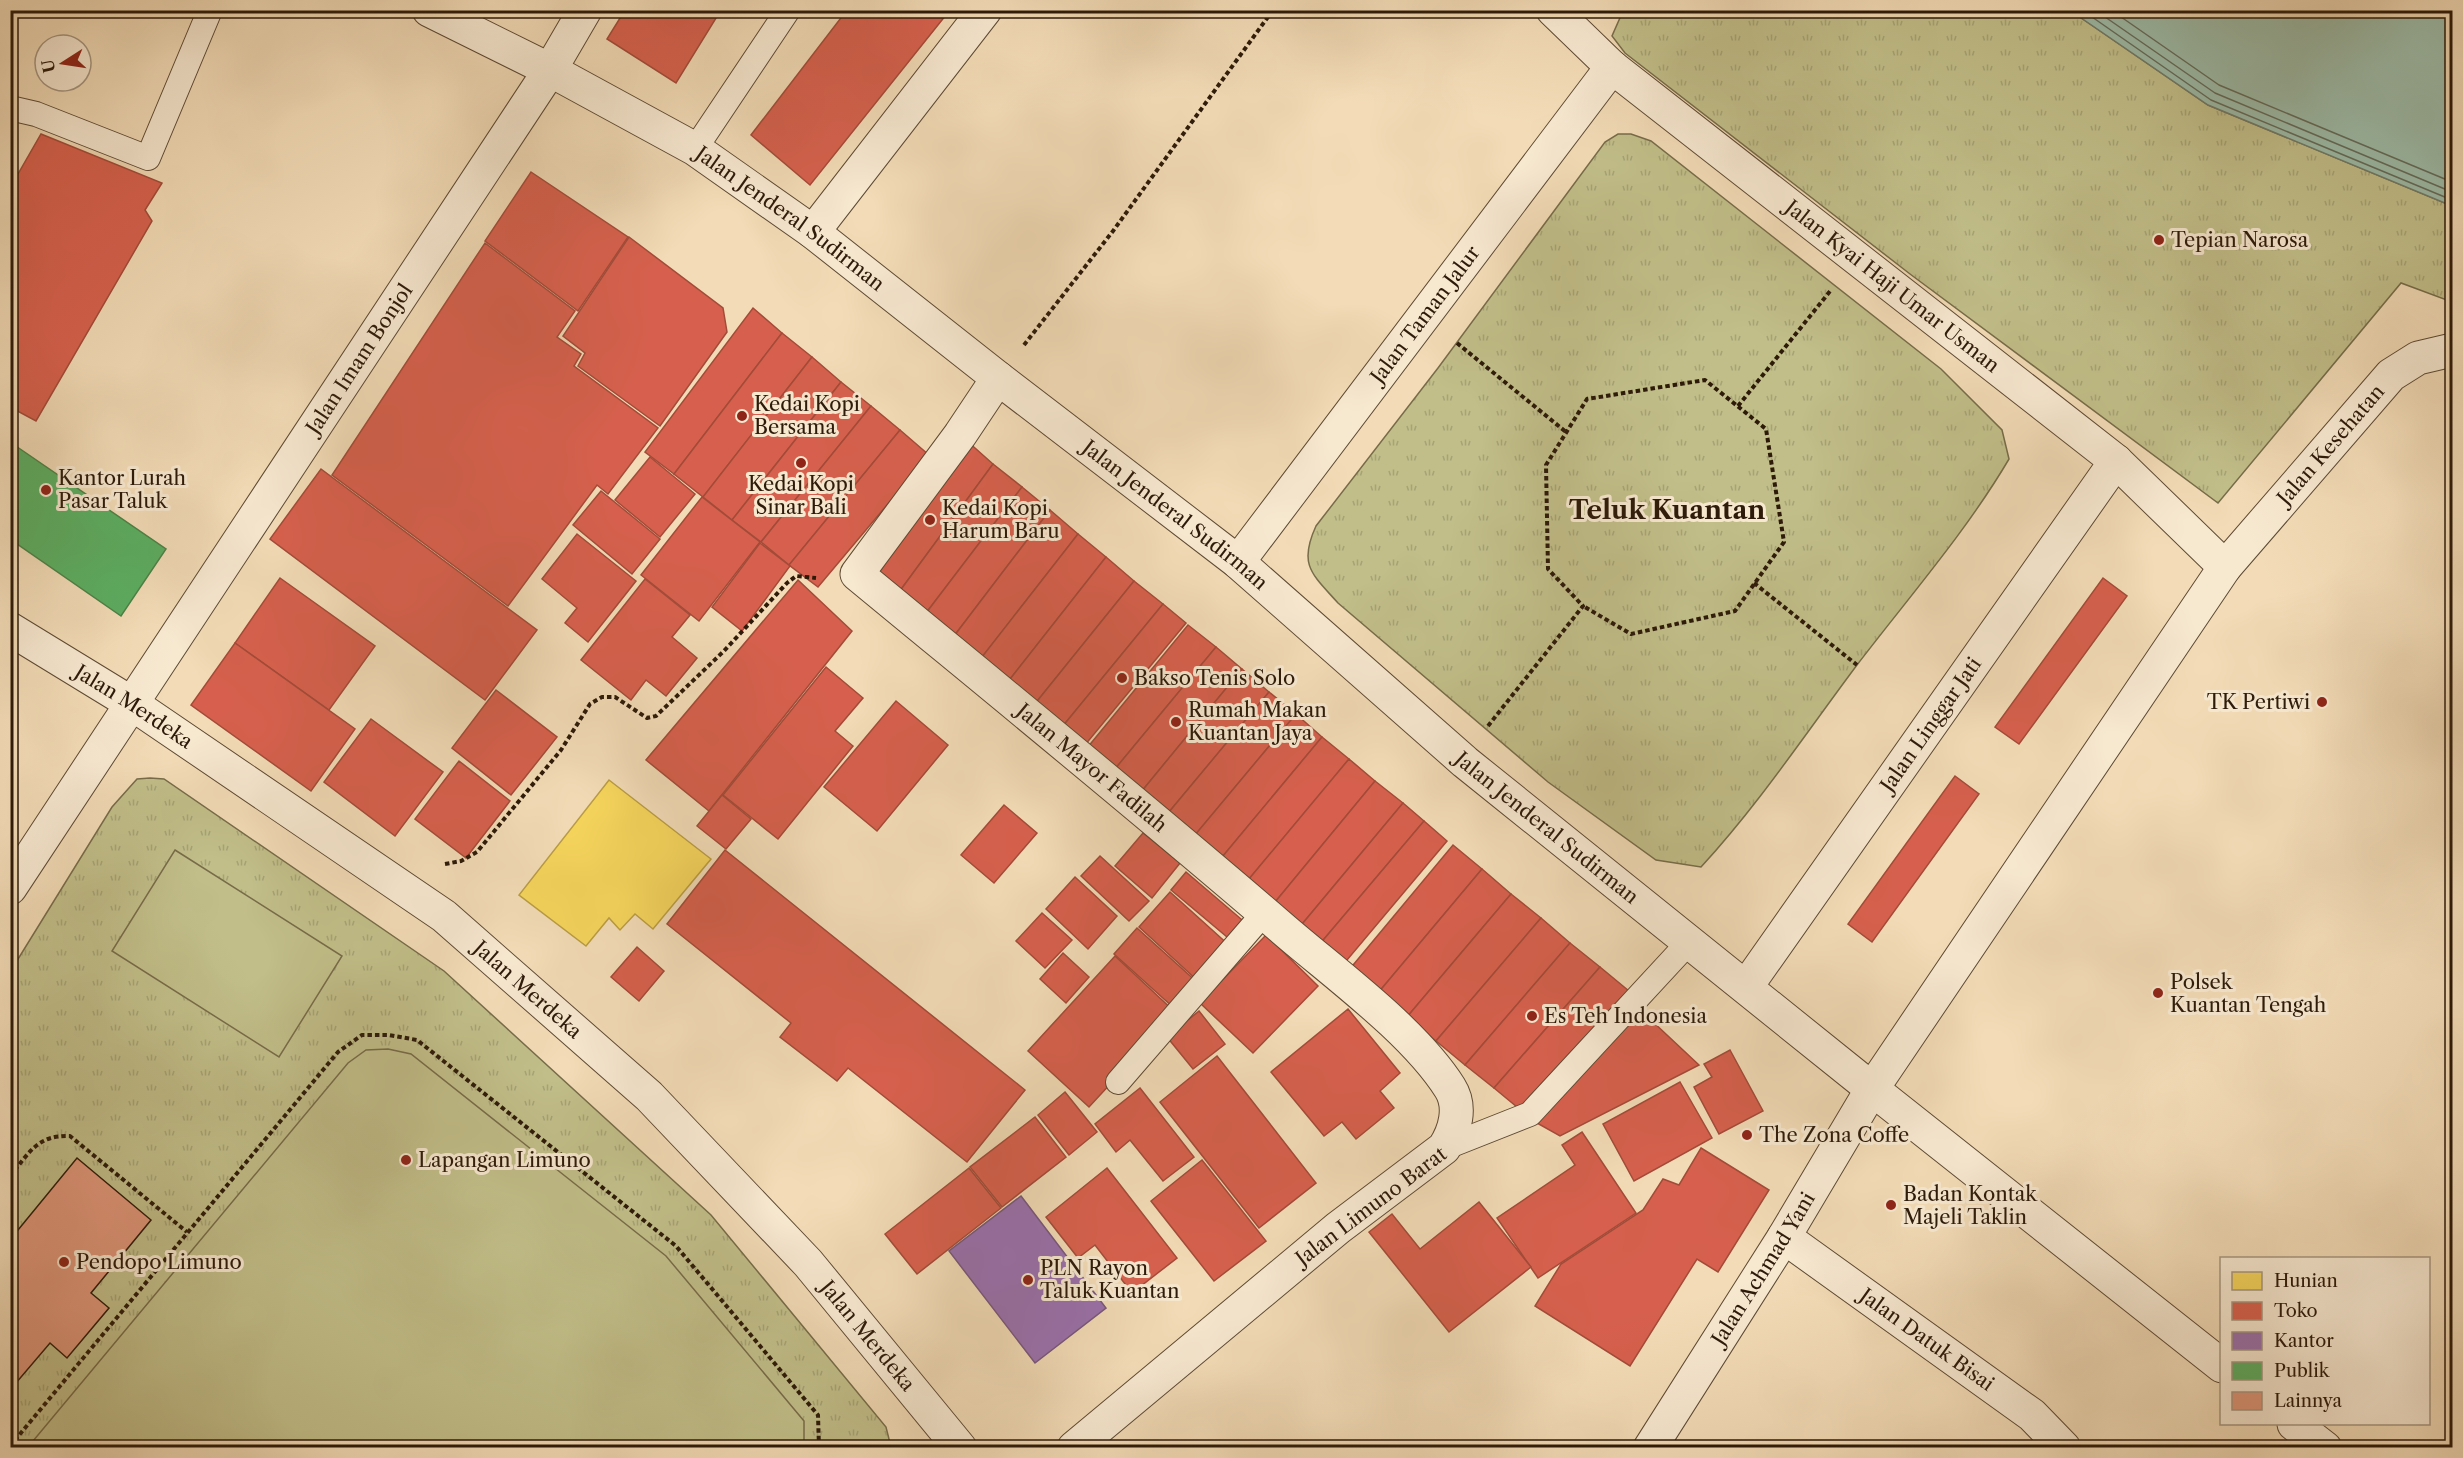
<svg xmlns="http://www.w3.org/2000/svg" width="2463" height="1458" font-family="'Libre Caslon Text',serif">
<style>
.grass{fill:url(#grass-tufts);stroke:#776c49;stroke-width:1.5}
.pitch{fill:#c1be89;stroke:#776c49;stroke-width:1.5}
.water{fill:#9cbca9;stroke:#707b69;stroke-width:1.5}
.homes{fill:#f6d55c;stroke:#ba9d43;stroke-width:1.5}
.shops{fill:#d6604d;stroke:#a34b39;stroke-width:1.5}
.offices{fill:#9970ab;stroke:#79567a;stroke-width:1.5}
.public{fill:#5aae61;stroke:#4c8247;stroke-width:1.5}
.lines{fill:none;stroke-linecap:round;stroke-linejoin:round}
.shore{stroke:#646b59;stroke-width:1.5}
.building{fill:#e0967a;stroke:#2d1a09;stroke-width:1.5}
.service-casing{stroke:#5e4a34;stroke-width:26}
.minor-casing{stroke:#5e4a34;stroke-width:35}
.tertiary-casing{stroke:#5e4a34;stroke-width:35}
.path{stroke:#2d1a09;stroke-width:4;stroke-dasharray:4.5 3;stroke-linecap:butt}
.service{stroke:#f7e8d0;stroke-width:24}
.minor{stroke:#f7e8d0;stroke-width:33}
.tertiary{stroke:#f7e8d0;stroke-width:33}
.poi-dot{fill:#8f2418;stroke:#f7e8d0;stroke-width:2}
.labels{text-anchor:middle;stroke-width:6;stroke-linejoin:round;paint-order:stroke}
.street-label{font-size:20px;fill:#2d1a09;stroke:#f7e8d0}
.poi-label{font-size:20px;fill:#2d1a09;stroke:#f7e8d0;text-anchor:start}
.district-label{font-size:26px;font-weight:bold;fill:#2d1a09;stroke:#f7e8d0}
</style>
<defs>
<pattern id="grass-tufts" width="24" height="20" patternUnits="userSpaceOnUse" patternTransform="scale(1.5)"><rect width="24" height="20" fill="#c1be89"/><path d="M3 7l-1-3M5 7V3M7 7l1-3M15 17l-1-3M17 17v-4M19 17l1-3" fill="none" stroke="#a6a375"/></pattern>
</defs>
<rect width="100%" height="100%" fill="#f2dbb6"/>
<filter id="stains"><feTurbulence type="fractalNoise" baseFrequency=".00333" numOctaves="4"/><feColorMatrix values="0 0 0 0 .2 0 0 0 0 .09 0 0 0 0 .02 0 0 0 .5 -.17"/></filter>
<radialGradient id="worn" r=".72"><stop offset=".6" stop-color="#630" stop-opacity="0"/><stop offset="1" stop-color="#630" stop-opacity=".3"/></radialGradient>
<g class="grass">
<path d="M1992 10 1995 13 1997 10 2071 11 2208 105 2452 206V302L2401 283 2218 503 1910 274 1625 53 1612 36 1623 11Z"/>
<path d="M1618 134H1631L1651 141 1941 369 2002 430 2009 459C1966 532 1909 597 1857 665 1806 733 1759 804 1701 867L1656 860 1548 782 1338 603C1312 574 1298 565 1316 526L1438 368 1605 142Z"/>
<path d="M150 778 164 779 444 971 711 1215 886 1427 891 1447H11L10 972 112 807 137 779Z"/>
</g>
<g class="pitch">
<path d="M175 850 342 956 279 1057 112 951Z"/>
<path d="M388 1049 411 1054 666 1256 804 1421V1447H28L348 1063 366 1050Z"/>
</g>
<path class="water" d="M2071 11H2452V206L2208 105Z"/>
<path class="homes" d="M609 780 711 859 653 929 635 914 620 930 609 918 586 946 519 895Z"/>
<g class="shops">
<path d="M625 10H721L676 83 607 39Z"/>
<path d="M847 10H950L810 185 751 135Z"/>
<path d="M41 134 162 183 145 210 152 221 36 421 10 407V188Z"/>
<path d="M531 172 628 237 578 311 485 241Z"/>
<path d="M629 237 723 308 727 332 660 426 578 366 585 353 563 336Z"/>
<path d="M485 243 575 311 557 337 581 354 574 366 658 428 608 494 597 485 508 606 332 475Z"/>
<path d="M753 308 782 333 674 474 645 452Z"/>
<path d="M782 333 812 357 703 497 674 474Z"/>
<path d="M812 357 841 382 732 520 703 497Z"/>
<path d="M841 382 871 406 761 542 732 520Z"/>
<path d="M871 406 900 430 789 565 761 542Z"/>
<path d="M900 430 929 455 818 587 789 565Z"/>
<path d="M966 440 993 464 894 599 866 576Z"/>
<path d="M650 457 695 494 660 537 615 500Z"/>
<path d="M993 464 1022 487 920 621 894 599Z"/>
<path d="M321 469 537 630 485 700 270 539Z"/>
<path d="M1022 487 1050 510 948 644 920 621Z"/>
<path d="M601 491 660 539 632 574 573 525Z"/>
<path d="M702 497 760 542 699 621 641 575Z"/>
<path d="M1050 510 1078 534 975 666 948 644Z"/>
<path d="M577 534 636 581 588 642 565 623 577 608 542 579Z"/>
<path d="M1078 534 1106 557 1003 688 975 666Z"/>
<path d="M760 543 790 566 742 631 712 607Z"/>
<path d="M1106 557 1134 581 1030 710 1003 688Z"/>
<path d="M280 578 375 646 329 710 235 643Z"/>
<path d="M2103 578 2127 596 2019 744 1995 727Z"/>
<path d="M645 579 690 615 672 637 697 658 666 696 646 680 631 700 581 660Z"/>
<path d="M798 580 852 631 709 811 646 760Z"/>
<path d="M1134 581 1163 604 1058 732 1030 710Z"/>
<path d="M1163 604 1186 623 1080 751 1058 732Z"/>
<path d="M1188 625 1216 647 1110 775 1083 753Z"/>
<path d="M235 643 355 729 311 791 191 705Z"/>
<path d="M1216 647 1242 669 1137 797 1110 775Z"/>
<path d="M826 667 863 698 835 731 853 746 778 839 723 795Z"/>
<path d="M1242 669 1269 692 1164 818 1137 797Z"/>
<path d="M496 690 557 737 511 795 452 748Z"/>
<path d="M1269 692 1296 714 1190 841 1164 818Z"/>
<path d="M896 701 948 745 877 831 824 787Z"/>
<path d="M1296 714 1322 737 1218 862 1190 841Z"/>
<path d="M371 719 443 772 395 836 324 782Z"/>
<path d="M1322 737 1349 759 1244 885 1218 862Z"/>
<path d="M1349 759 1375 781 1271 907 1244 885Z"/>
<path d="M459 761 510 801 466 858 415 819Z"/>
<path d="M1955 776 1979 794 1872 942 1848 924Z"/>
<path d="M1375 781 1403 803 1298 929 1271 907Z"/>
<path d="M722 795 751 819 726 849 697 826Z"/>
<path d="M1403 803 1424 821 1319 945 1298 929Z"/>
<path d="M1004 805 1037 833 994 883 961 855Z"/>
<path d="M1424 821 1447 841 1342 966 1319 945Z"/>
<path d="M1143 833 1180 863 1152 898 1115 866Z"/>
<path d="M1453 845 1482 869 1378 993 1349 970Z"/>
<path d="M725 850 1025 1090 967 1162 848 1068 837 1081 780 1037 791 1023 667 924Z"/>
<path d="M1100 856 1149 901 1129 921 1081 876Z"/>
<path d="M1482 869 1511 894 1407 1017 1378 993Z"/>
<path d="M1186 872 1248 925 1233 942 1171 890Z"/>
<path d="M1075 877 1117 916 1088 949 1046 909Z"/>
<path d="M1170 892 1231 947 1199 982 1139 927Z"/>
<path d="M1511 894 1541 918 1436 1041 1407 1017Z"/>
<path d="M1042 913 1072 940 1045 968 1016 941Z"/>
<path d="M1541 918 1570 943 1465 1065 1436 1041Z"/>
<path d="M1137 928 1198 983 1175 1009 1114 954Z"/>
<path d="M1266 935 1318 986 1253 1053 1200 1003Z"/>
<path d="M1570 943 1600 967 1494 1088 1465 1065Z"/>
<path d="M637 947 664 971 639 1001 611 977Z"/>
<path d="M1063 953 1089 977 1066 1003 1040 979Z"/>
<path d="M1115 956 1176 1013 1089 1107 1028 1051Z"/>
<path d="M1600 967 1629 991 1523 1112 1494 1088Z"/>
<path d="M1636 1006 1699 1065 1560 1136 1537 1123Z"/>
<path d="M1348 1009 1400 1073 1380 1091 1394 1108 1356 1139 1342 1122 1324 1136 1271 1072Z"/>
<path d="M1199 1011 1225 1044 1193 1069 1167 1037Z"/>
<path d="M1730 1050 1763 1111 1719 1134 1694 1087 1712 1077 1704 1064Z"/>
<path d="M1217 1056 1316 1183 1259 1228 1160 1102Z"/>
<path d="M1680 1082 1712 1138 1634 1181 1603 1124Z"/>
<path d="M1140 1088 1194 1157 1163 1181 1130 1140 1116 1152 1095 1124Z"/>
<path d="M1065 1092 1097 1132 1069 1155 1038 1115Z"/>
<path d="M1035 1117 1066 1157 1002 1207 970 1167Z"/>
<path d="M1582 1132 1636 1213 1538 1278 1497 1218 1575 1165 1562 1145Z"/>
<path d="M1701 1148 1769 1190 1718 1272 1697 1259 1630 1366 1535 1306 1561 1264 1643 1210 1663 1179 1679 1185Z"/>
<path d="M1202 1160 1266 1241 1214 1281 1151 1201Z"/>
<path d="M969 1168 1001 1208 917 1274 885 1234Z"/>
<path d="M1107 1168 1177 1258 1132 1293 1095 1245 1078 1258 1046 1217Z"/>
<path d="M1479 1202 1531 1267 1449 1332 1369 1232 1392 1214 1420 1249Z"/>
</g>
<path class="offices" d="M1021 1196 1106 1308 1035 1363 949 1251Z"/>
<path class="public" d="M10 442 166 549 121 616 10 539Z"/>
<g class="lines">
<g class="shore">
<path d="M2082 10 2211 100 2452 200"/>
<path d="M2095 10 2215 93 2452 192"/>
<path d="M2111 10 2219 85 2452 182"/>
</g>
</g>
<path class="building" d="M77 1158 151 1220 91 1293 109 1308 67 1358 50 1343 10 1390V1225L18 1230Z"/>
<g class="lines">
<defs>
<g id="service">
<path d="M10 108 36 114 148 158 210 10"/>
<path d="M695 149 788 10"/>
<path d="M1118 1082 1264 913"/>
<path d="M1444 1148 1530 1114 1689 942"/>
</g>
<g id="minor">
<path d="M813 232 985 10"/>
<path id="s1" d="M998 378 960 435 857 574C1000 692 1143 808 1283 929 1335 974 1414 1031 1450 1088 1462 1107 1455 1131 1444 1148L1338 1228 1074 1448"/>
<path id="s2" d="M1238 562 1612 67"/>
<path d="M1872 1089 2222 1366"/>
<path id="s3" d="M1784 1237 2032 1415 2064 1448"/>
<path d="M2294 1424 2325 1448"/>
</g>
<g id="tertiary">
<path id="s4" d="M429 10 550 70 695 149 813 232 998 378 1238 562 1465 762 1872 1089"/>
<path id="s5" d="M1553 10 1612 67 2116 461 2225 567"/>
<path id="s6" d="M10 629 131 703 444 916 649 1096 808 1263 960 1448"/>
<path id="s7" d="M10 888 550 70 585 10"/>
<path id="s8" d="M1746 987 2116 461"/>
<path id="s9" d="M1650 1448 1784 1237 1872 1089 2225 567 2391 375 2418 358 2452 350"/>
</g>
</defs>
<use href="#service" class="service-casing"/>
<use href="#minor" class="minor-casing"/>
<use href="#tertiary" class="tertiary-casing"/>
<g class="path">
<path d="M1457 343 1566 432"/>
<path d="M1024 345 1113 231 1273 10"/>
<path d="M1738 406 1831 290"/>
<path d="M1754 583 1857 665"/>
<path d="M1488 726 1583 606 1548 569 1546 465 1587 399 1705 380 1766 429 1784 542 1735 611 1631 634 1583 606"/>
<path d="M445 864 461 861 477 852 561 750 590 704 602 697H615L647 718 656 716 724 651 787 583 796 576 816 578"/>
<path d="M10 1176C30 1152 37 1135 70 1136L187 1232"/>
<path d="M10 1446 338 1052 362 1035H389L417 1040 676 1246 818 1415 819 1448"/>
</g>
<use href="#service" class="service"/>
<use href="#minor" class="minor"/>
<use href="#tertiary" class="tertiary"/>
</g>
<g class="poi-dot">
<circle cx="2159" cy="240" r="6"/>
<circle cx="742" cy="416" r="6"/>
<circle cx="801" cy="463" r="6"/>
<circle cx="46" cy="490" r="6"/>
<circle cx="930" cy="520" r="6"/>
<circle cx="1122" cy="678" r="6"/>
<circle cx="2322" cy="702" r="6"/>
<circle cx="1176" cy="722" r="6"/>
<circle cx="2158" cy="993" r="6"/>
<circle cx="1532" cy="1016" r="6"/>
<circle cx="1747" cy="1135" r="6"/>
<circle cx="406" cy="1160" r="6"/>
<circle cx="1891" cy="1205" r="6"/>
<circle cx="64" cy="1262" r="6"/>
<circle cx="1028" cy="1280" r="6"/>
</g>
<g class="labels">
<g class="street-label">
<text dy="7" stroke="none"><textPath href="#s4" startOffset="418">Jalan Jenderal Sudirman</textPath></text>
<text dy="7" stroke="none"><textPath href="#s5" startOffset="438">Jalan Kyai Haji Umar Usman</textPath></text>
<text dy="7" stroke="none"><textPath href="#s2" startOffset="310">Jalan Taman Jalur</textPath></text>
<text dy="7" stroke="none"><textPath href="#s7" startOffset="634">Jalan Imam Bonjol</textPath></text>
<text dy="7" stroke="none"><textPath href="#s9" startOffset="1214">Jalan Kesehatan</textPath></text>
<text dy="7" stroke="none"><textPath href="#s4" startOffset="904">Jalan Jenderal Sudirman</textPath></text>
<text dy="7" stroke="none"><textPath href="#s6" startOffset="146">Jalan Merdeka</textPath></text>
<text dy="7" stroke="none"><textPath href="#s8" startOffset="321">Jalan Linggar Jati</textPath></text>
<text dy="7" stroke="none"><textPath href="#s1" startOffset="546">Jalan Mayor Fadilah</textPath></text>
<text dy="7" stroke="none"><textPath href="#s4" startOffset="1390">Jalan Jenderal Sudirman</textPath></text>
<text dy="7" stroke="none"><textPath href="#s6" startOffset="632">Jalan Merdeka</textPath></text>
<text transform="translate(1371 1206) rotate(-37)" y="7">Jalan Limuno Barat</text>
<text dy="7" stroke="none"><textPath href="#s9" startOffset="212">Jalan Achmad Yani</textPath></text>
<text dy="7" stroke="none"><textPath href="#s6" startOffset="1118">Jalan Merdeka</textPath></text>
<text dy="7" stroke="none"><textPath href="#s3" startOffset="176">Jalan Datuk Bisai</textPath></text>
</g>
<g class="poi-label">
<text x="2171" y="247">Tepian Narosa</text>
<text x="754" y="411">Kedai Kopi<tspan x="754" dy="23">Bersama</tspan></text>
<text x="58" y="485">Kantor Lurah<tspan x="58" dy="23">Pasar Taluk</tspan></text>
<text x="801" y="491" text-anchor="middle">Kedai Kopi<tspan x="801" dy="23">Sinar Bali</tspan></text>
<text x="942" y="515">Kedai Kopi<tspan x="942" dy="23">Harum Baru</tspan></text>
<text x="1134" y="685">Bakso Tenis Solo</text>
<text x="2310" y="709" text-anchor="end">TK Pertiwi</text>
<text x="1188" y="717">Rumah Makan<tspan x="1188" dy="23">Kuantan Jaya</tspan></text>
<text x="2170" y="989">Polsek<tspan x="2170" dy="23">Kuantan Tengah</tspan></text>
<text x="1544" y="1023">Es Teh Indonesia</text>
<text x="1759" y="1142">The Zona Coffe</text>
<text x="418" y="1167">Lapangan Limuno</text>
<text x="1903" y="1201">Badan Kontak<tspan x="1903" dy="23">Majeli Taklin</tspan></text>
<text x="76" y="1269">Pendopo Limuno</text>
<text x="1040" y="1275">PLN Rayon<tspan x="1040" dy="23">Taluk Kuantan</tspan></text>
</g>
<g class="district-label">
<text x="1667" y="519">Teluk Kuantan</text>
</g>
</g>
<rect width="2463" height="1458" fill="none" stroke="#f2dbb6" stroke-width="36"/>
<rect x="12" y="12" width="2439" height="1434" fill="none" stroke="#2d1a09" stroke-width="3"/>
<rect x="18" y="18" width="2427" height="1422" fill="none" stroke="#2d1a09" stroke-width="1.5"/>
<rect x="2220" y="1257" width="210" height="168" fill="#f7e8d0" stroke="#a69680" stroke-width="1.5"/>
<rect x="2232" y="1272" width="30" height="18" fill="#f6d55c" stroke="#a69680" stroke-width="1.5"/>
<text x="2274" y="1287" font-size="18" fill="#2d1a09">Hunian</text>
<rect x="2232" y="1302" width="30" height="18" fill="#d6604d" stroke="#a69680" stroke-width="1.5"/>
<text x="2274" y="1317" font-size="18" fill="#2d1a09">Toko</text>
<rect x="2232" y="1332" width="30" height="18" fill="#9970ab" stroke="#a69680" stroke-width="1.5"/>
<text x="2274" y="1347" font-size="18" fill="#2d1a09">Kantor</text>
<rect x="2232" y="1362" width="30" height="18" fill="#5aae61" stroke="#a69680" stroke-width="1.5"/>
<text x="2274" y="1377" font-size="18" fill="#2d1a09">Publik</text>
<rect x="2232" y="1392" width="30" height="18" fill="#e0967a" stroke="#a69680" stroke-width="1.5"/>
<text x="2274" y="1407" font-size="18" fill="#2d1a09">Lainnya</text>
<g transform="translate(63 63) rotate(258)"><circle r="28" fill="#f7e8d0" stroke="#a69680" stroke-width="1.5"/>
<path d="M0-4.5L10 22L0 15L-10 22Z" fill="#8f2418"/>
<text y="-9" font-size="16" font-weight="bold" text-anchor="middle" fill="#2d1a09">U</text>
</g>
<rect width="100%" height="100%" filter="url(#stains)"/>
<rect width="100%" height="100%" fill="url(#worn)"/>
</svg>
